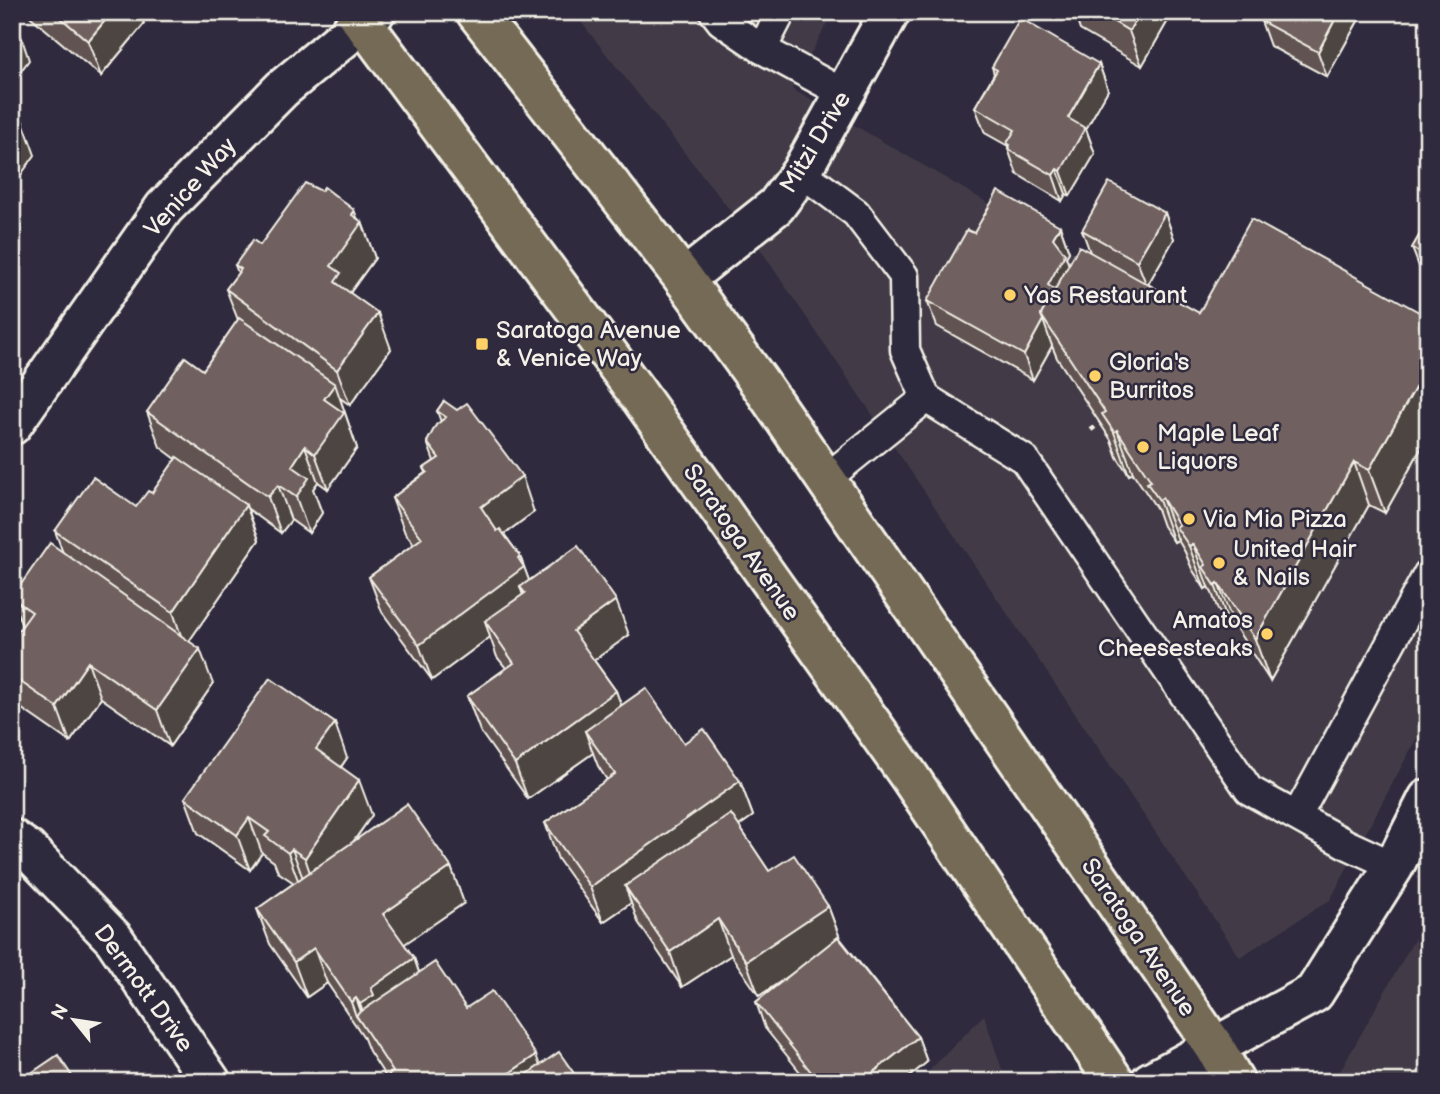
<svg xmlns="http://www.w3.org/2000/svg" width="1440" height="1094" font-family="'Balsamiq Sans',sans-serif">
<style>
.built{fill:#423a47}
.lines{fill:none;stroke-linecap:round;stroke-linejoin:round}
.lane-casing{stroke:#f4f1e8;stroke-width:33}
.street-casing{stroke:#f4f1e8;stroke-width:44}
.primary-casing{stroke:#f4f1e8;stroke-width:44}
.path{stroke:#f4f1e8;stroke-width:4.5;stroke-dasharray:5 5;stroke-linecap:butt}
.lane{stroke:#2f2a3d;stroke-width:28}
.street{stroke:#2f2a3d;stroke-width:38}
.primary{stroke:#746b55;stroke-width:38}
.wall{fill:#605351;stroke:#f4f1e8;stroke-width:2}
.shaded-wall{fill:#4e4442;stroke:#f4f1e8;stroke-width:2}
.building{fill:#70615e;stroke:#f4f1e8;stroke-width:2}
.poi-dot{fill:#ffd166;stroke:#2f2a3d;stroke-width:2.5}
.labels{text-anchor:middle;stroke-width:5;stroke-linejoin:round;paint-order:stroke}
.street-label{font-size:24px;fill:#f4f1e8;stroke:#2f2a3d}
.poi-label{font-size:24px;fill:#f4f1e8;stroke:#2f2a3d;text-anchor:start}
</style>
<rect width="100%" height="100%" fill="#2f2a3d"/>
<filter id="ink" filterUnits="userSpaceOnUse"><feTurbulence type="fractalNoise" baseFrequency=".0143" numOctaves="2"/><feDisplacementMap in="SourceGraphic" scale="14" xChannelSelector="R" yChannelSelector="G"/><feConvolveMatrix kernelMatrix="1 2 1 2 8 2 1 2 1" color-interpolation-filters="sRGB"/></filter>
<g filter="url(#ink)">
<g class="built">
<path d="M573 12H833L792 89 1207 330 1428 328V717L1330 900 1240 957 756 243Z"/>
<path d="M1428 915V1082H1334Z"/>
<path d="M984 1015 1006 1082H922L930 1070Z"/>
</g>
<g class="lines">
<defs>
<g id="lane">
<path d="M714 12 721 21 762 49 781 12"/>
<path d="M762 49 845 94"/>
<path d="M801 172 856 213 904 276 905 350 926 398 1024 459 1249 790 1346 844 1394 866"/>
<path d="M827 478 926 398"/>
<path d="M1297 816 1428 574"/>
</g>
<g id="street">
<path d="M684 279 776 206 801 172 890 12"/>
<path d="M12 425 164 208 282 89 375 12"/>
<path d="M12 839 28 850 114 939 211 1082"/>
<path d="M1150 1082 1314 993 1394 866 1428 799"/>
</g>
<g id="primary">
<path d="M355 12 635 390 909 776 1115 1082"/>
<path d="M476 12 684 279 759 382 1214 1046 1235 1082"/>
</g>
</defs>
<use href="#lane" class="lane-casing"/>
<use href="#street" class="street-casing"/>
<use href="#primary" class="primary-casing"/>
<path class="path" d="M1091 430 1100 423"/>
<use href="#lane" class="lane"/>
<use href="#street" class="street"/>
<use href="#primary" class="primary"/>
</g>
<g class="wall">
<path d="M25 12H140L144 24 101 76Z"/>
<path d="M1074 12H1173L1142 66 1080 30Z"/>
<path d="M1266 12H1363L1327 77 1270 46 1261 21Z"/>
<path d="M1099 64 1108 90 1086 129 1095 154 1070 196 1066 194 1062 201 1017 174 1008 149V146L985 133 975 107 994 74 992 67Z"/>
<path d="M354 210 357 218 362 222 375 258 350 293 391 349 350 405 340 398 357 448 328 489 318 482 313 489 322 513 309 533 291 520 281 533 248 509 259 540 189 641 213 684 170 746 101 698 70 742 12 702V640L22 626 12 597 63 553 55 531 136 507 152 493 176 459 160 447 147 412 203 370 238 320 226 289 238 273 235 265 260 245Z"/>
<path d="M1165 213 1174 239 1148 284 1199 313 1428 317V436L1385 513 1369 505 1270 681 1234 625 1230 627 1218 610 1212 593 1208 587 1205 589 1192 569 1185 552 1178 540 1174 542 1163 526 1157 509 1133 473 1129 475 1117 457 1111 440 1057 358 1052 346 1033 380 937 326 927 301 974 233 1060 226 1069 252 1066 257 1069 265 1090 252 1082 230Z"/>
<path d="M1428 220V277L1422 274 1412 248Z"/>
<path d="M444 401 534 512 504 534 520 556 529 581 629 635 594 660 616 691 621 705 684 743 740 781 753 816 739 826 769 871 828 906 840 938 918 1037 927 1062 903 1082H808L765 1028 756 1002 788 977 759 996 731 955 682 987 638 922 631 903 603 922 558 859 545 823 607 780 598 766 593 753 528 799 480 731 467 696 506 668 497 657 490 637 432 680 382 612 369 577 414 544 405 533 392 498 426 472 424 468 434 461 427 442 441 422 437 411Z"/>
<path d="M347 758 341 767 372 815 354 841 451 867 464 903 404 944 414 958 419 972 540 1065 580 1082 386 1077 369 1051 363 1036 327 983 307 997 270 944 257 909 294 883 278 872 274 862 262 853 250 870 198 833 185 798Z"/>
</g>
<g class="shaded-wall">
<path d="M112 12H140L144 24 101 76 88 41Z"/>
<path d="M1140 12H1173L1142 66 1129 31Z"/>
<path d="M1339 12H1363L1327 77 1318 52Z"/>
<path d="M17 24 29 60 12 83V30Z"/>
<path d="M1099 64 1108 90 1086 129 1095 154 1070 196 1061 171 1068 118Z"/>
<path d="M22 119 35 155 12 187V134Z"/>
<path d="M1057 169 1066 194 1062 201 1053 175Z"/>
<path d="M354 210 360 226 362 222 375 258 349 294 335 282 331 266Z"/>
<path d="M1165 213 1174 239 1147 286 1137 261Z"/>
<path d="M1060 226 1069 252 1066 257 1074 279 1057 338 1048 285 1053 238Z"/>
<path d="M378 313 391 349 350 405 337 370Z"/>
<path d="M1043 320 1052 346 1033 380 1024 355Z"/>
<path d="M1428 365V436L1385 513 1369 470Z"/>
<path d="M335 384 357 448 328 489 315 454 324 399Z"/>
<path d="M1117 430 1133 473 1129 475 1114 432Z"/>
<path d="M305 446 318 482 313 489 322 513 309 533 296 497 292 466Z"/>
<path d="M1354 462 1369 505 1270 681 1255 639Z"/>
<path d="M522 476 534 512 493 542 481 507Z"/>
<path d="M278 485 291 520 281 533 268 497Z"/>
<path d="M1162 498 1178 540 1174 542 1159 500Z"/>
<path d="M246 505 259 540 185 647 173 612Z"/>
<path d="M1193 544 1208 587 1205 589 1189 546Z"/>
<path d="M520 556 537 602 525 593 520 587 528 609 485 621 490 637 432 680 419 645Z"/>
<path d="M1218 583 1234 625 1230 627 1215 585Z"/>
<path d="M616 600 629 635 586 666 573 631Z"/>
<path d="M200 649 213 684 170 746 157 710Z"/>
<path d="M88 662 101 698 70 742 57 707Z"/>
<path d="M616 691 629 727 585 731 593 753 528 799 515 764Z"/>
<path d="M335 723 347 758 329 784 316 749Z"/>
<path d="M359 780 372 815 317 893 305 858Z"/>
<path d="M740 781 753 816 634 900 625 886 631 903 603 922 590 887Z"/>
<path d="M249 818 262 853 250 870 237 835Z"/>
<path d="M292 849 305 884 301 888 288 853Z"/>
<path d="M451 867 464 903 396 950 383 914Z"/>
<path d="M828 906 841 941 759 996 746 961Z"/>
<path d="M718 919 731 955 682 987 670 952Z"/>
<path d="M314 948 327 983 307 997 294 962Z"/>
<path d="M414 958 426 993 373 1040 360 1004 371 988Z"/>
<path d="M356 998 369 1033 356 1016 351 1002Z"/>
<path d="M918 1037 927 1062 903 1082H861Z"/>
<path d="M536 1055 546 1082H496Z"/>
</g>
<g class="building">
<path d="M54 12H112L88 41Z"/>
<path d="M1098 12H1140L1129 31Z"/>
<path d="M1266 12H1339L1318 52 1261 21Z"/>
<path d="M1020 18 1099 64 1068 118 1085 128 1061 171 1057 169 1053 175 1008 149 1010 145 1007 143 1015 130 975 107 997 70 992 67Z"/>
<path d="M12 21 17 24 12 30Z"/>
<path d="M12 112 22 119 12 134Z"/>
<path d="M1109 182 1165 213 1137 261 1082 230Z"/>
<path d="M305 183 321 191 324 187 354 210 352 215 362 222 331 266 341 273 335 282 378 313 337 370 226 289 241 269 235 265 253 240 260 245Z"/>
<path d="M998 191 1060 226 1053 238 1065 254 1048 285 1055 290 1041 315 1043 320 1024 355 927 301 967 230 974 233Z"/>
<path d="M1251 219 1428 317V365L1369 470 1354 462 1255 639 1218 583 1215 585 1203 567 1206 565 1193 544 1189 546 1176 527 1179 525 1162 498 1159 500 1147 483 1151 481 1117 430 1114 432 1102 414 1105 412 1041 315 1079 246 1199 313Z"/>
<path d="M1428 220V257L1412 248Z"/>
<path d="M239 318 335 384 324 399 344 413 315 454 305 446 292 466 309 478 296 497 278 485 268 497 147 412 185 357 203 370Z"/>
<path d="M444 401 457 410 467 403 522 476 481 507 497 531 500 529 520 556 518 558 524 567 419 645 369 577 422 538 392 498 427 472 424 468 439 458 427 442 436 425 446 417 437 411Z"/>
<path d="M177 457 246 505 173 612 55 531 93 477 136 507 148 491 152 493Z"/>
<path d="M50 543 200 649 157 710 88 662 57 707 12 676V640L32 612 12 598V597Z"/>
<path d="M578 546 616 600 573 631 616 691 515 764 467 696 514 663 485 621 525 593 520 587Z"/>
<path d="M270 678 335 723 316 749 359 780 305 858 292 849 288 853 265 836 269 832 249 818 237 835 185 798Z"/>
<path d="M646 688 684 743 704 729 740 781 590 887 545 823 615 774 585 731Z"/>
<path d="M407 804 451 867 383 914 414 958 371 988 374 995 360 1004 356 998 351 1002 314 948 294 962 257 909Z"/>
<path d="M731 814 769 871 794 855 828 906 746 961 718 919 670 952 625 886Z"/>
<path d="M838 937 918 1037 861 1082H819L756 1002Z"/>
<path d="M435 962 466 1008 492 991 536 1055 496 1082H379L393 1072 356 1015Z"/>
<path d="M559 1052 580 1082H516Z"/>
<path d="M58 1055 76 1082H18Z"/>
</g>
</g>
<g class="poi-dot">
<circle cx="1010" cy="295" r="7"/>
<rect x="475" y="337" width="14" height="14" rx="3.5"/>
<circle cx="1095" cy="376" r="7"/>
<circle cx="1143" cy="447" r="7"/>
<circle cx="1189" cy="519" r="7"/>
<circle cx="1219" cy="563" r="7"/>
<circle cx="1267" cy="634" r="7"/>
</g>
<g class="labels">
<g class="street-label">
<text transform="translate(815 142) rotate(-59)" y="8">Mitzi Drive</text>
<text transform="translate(190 187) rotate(-48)" y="8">Venice Way</text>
<text transform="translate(742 542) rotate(55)" y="8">Saratoga Avenue</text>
<text transform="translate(1139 937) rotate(56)" y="8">Saratoga Avenue</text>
<text transform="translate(144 988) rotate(54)" y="8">Dermott Drive</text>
</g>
<g class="poi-label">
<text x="1024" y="303">Yas Restaurant</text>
<text x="496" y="338">Saratoga Avenue<tspan x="496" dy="28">&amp; Venice Way</tspan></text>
<text x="1109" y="370">Gloria's<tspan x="1109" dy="28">Burritos</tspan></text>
<text x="1157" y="441">Maple Leaf<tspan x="1157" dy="28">Liquors</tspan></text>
<text x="1203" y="527">Via Mia Pizza</text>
<text x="1233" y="557">United Hair<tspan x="1233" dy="28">&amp; Nails</tspan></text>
<text x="1253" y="628" text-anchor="end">Amatos<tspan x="1253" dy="28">Cheesesteaks</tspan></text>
</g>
</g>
<rect width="1440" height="1094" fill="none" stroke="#2f2a3d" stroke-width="42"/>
<rect x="21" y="21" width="1398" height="1052" fill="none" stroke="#f4f1e8" stroke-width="2.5" filter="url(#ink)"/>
<g transform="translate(74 1020) rotate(300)" stroke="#2f2a3d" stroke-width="5" paint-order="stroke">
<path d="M0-5L12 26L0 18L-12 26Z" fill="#f4f1e8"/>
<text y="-10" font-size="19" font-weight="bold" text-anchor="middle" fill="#f4f1e8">N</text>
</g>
</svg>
